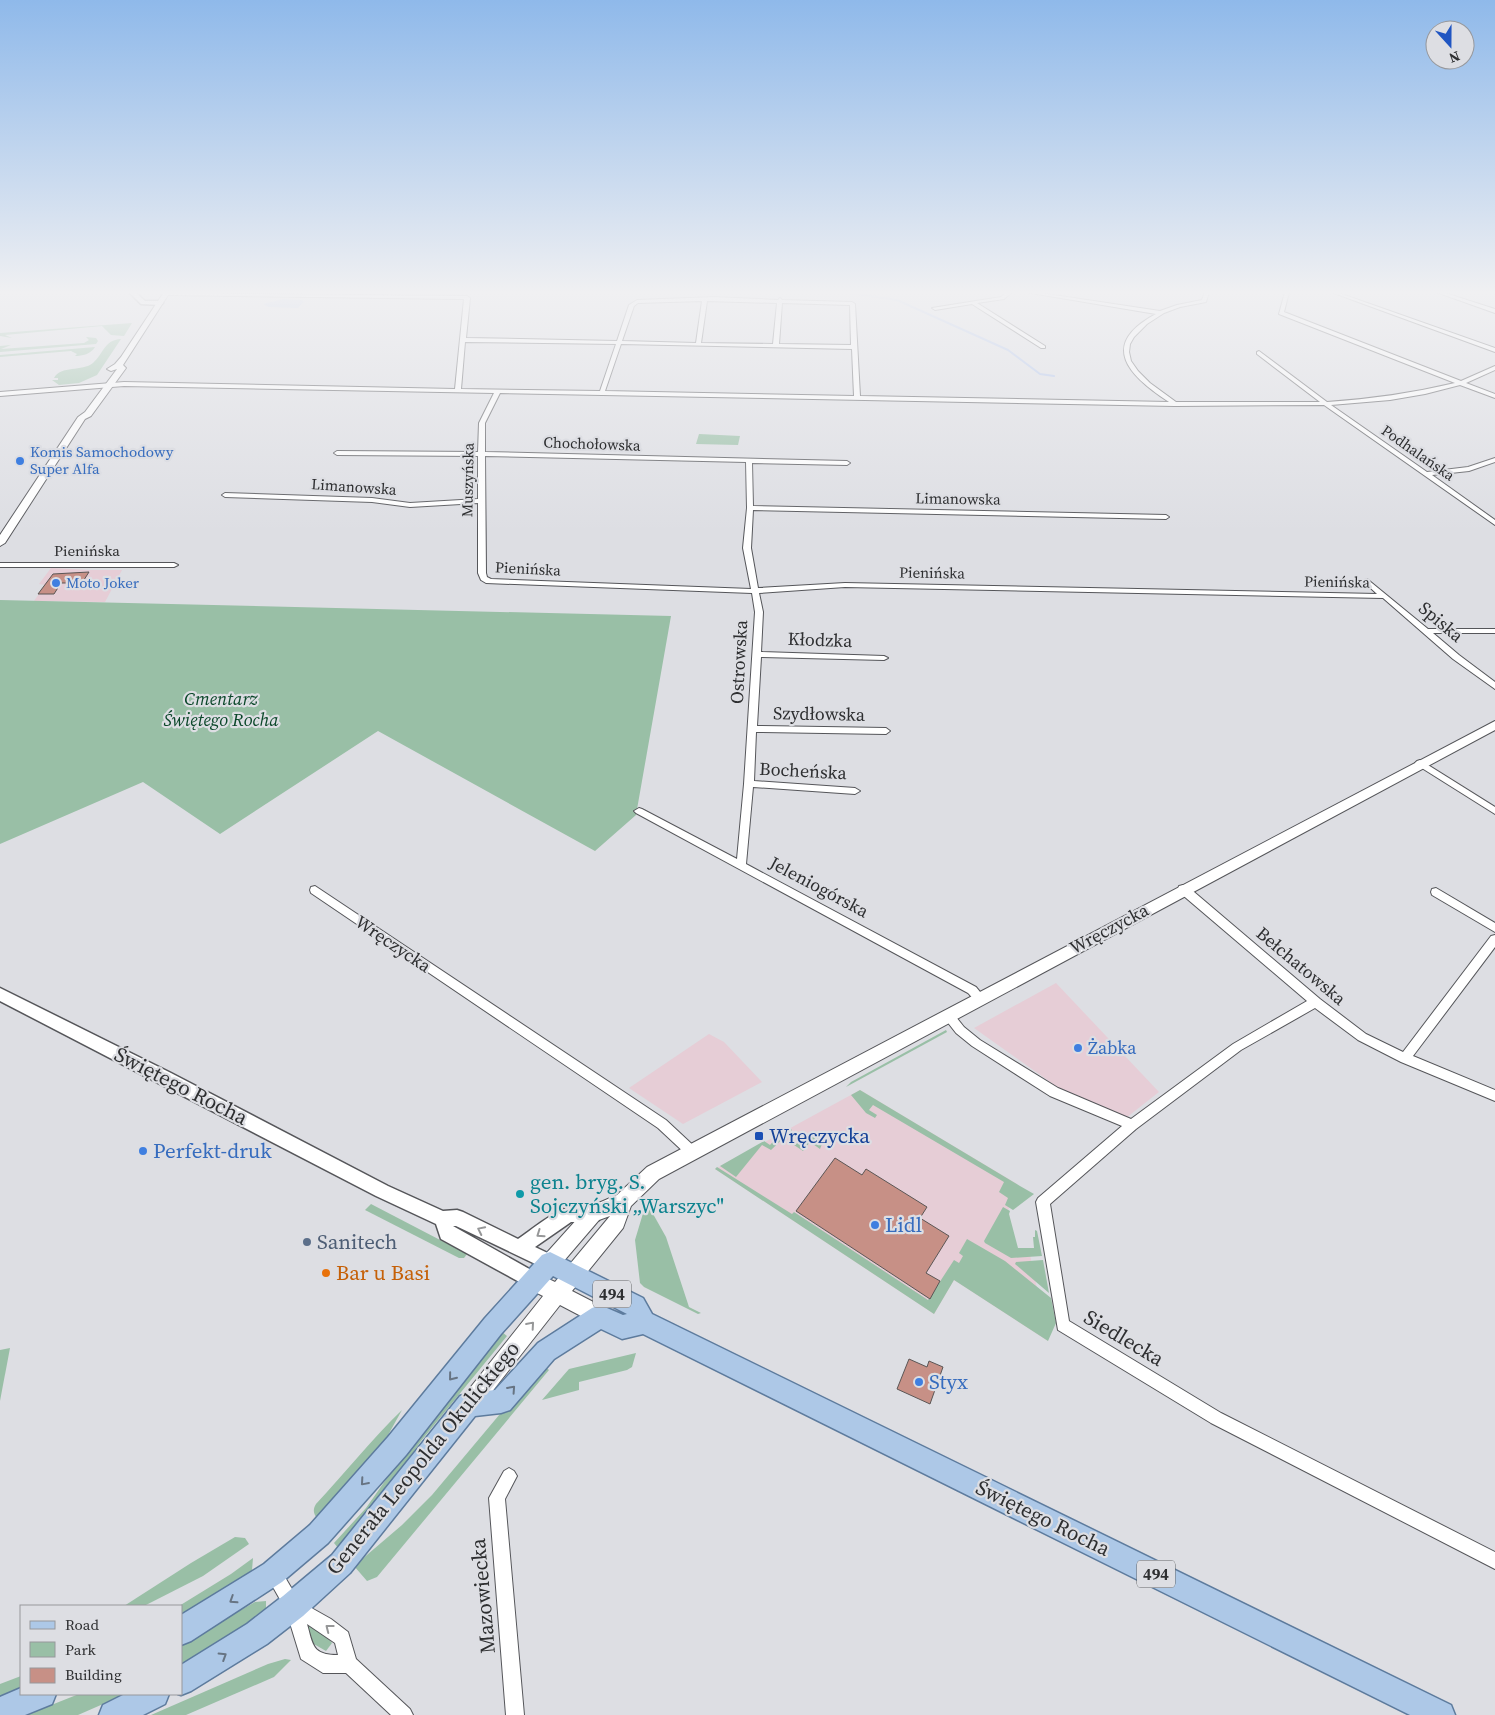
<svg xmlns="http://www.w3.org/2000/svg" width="1495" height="1715" font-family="'Source Serif 4',serif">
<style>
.commercial{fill:#e6cdd6}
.green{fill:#99bfa6}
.water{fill:#abc1ee}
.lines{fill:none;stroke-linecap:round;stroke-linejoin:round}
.stream{stroke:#abc1ee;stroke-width:2}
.building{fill:#c79086;stroke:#5b5655}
.minor-casing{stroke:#55565a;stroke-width:2}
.tertiary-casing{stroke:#55565a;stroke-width:3}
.secondary-casing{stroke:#55565a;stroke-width:2}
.primary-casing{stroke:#5d7b9d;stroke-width:3}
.minor{fill:#fff;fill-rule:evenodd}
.tertiary{fill:#fff;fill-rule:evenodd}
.secondary{fill:#fff;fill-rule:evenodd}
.primary{fill:#adc8e7;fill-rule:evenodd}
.oneway{stroke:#969798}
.oneway2{stroke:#677483}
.shop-dot{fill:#3f7fe0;stroke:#dddee3;stroke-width:2}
.transit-dot{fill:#1a4fb4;stroke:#dddee3;stroke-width:2}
.culture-dot{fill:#0f9aa8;stroke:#dddee3;stroke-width:2}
.service-dot{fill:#5c6f8a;stroke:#dddee3;stroke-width:2}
.food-dot{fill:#e8710a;stroke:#dddee3;stroke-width:2}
.labels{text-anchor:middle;stroke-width:4.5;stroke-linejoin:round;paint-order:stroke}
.far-street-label{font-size:15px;fill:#2e2f31;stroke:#dddee3}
.far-shop-label{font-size:15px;fill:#366cbe;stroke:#dddee3;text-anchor:start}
.shield{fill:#dddee3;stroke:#626466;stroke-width:1}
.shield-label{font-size:16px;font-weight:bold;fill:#2e2f31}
.street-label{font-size:18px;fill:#2e2f31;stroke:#dddee3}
.park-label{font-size:18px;font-style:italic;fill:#0a4729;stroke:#dddee3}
.shop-label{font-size:18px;fill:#366cbe;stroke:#dddee3;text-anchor:start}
.near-street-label{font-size:21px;fill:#2e2f31;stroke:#dddee3}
.near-transit-label{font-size:21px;fill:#164399;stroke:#dddee3;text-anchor:start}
.near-shop-label{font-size:21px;fill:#366cbe;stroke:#dddee3;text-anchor:start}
.near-culture-label{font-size:21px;fill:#0d838f;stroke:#dddee3;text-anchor:start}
.near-service-label{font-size:21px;fill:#4e5e75;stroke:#dddee3;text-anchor:start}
.near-food-label{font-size:21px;fill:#c56008;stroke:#dddee3;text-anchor:start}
</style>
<rect width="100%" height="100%" fill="#dddee3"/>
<g class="commercial">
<path d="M51 568 89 570H122L105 602 34 601 45 585 39 584Z"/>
<path d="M1056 983 1159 1092 1126 1118 1060 1089 974 1028Z"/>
<path d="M709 1034 724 1042 762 1082 683 1124 629 1088Z"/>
<path d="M860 1090 1017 1184 1008 1211 1017 1249 1029 1250 1048 1341 954 1280 934 1314 715 1169Z"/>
</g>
<g class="green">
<path d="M132 323 124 336 111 335 102 326 5 335 12 338 0 336V333Z"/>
<path d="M86 337 96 338 98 341 96 344 0 352V346L11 345 1 349 84 343 89 340Z"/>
<path d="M121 339 97 375 79 383 59 385 52 380H58V378H54C61 365 82 372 93 363 104 353 104 340 121 339Z"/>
<path d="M95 347C91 354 82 356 75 356L77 354 71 351 0 357V355Z"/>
<path d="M699 434 740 436 738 445 696 444Z"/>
<path d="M0 600 671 616 636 815 595 851 378 731 220 834 143 782 0 844Z"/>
<path d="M946 1030 947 1032 846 1087 851 1082Z"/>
<path d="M860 1090 1020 1186 1034 1194 1013 1210 1005 1205 1008 1198 999 1192 1004 1182 873 1105 869 1110 877 1115 875 1118 866 1113 851 1095Z"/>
<path d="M790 1128 792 1130 771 1150 762 1145 736 1177 720 1166 764 1141 770 1145 781 1133Z"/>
<path d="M809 1136H815L821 1139 822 1144 820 1149 810 1142 803 1151 794 1145Z"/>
<path d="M717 1167 792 1214 794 1212 928 1300 954 1260 959 1263 963 1256 959 1253 967 1239 1005 1261 1051 1298 1056 1323 1048 1341 954 1280 934 1314 715 1169Z"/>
<path d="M371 1204 467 1254 464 1258H459L365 1210Z"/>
<path d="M648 1205 666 1237 689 1307 701 1313 698 1314 644 1287 640 1283 635 1240 644 1210Z"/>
<path d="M1003 1207 1010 1211 1009 1214 1018 1248H1034L1033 1237H1035V1230L1037 1231 1042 1256 1011 1258 985 1243 984 1241Z"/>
<path d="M1043 1260 1049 1293 1015 1264 1016 1262Z"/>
<path d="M502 1332 507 1336 421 1441 375 1507 339 1549 334 1543 366 1508 406 1451Z"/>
<path d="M10 1348 0 1401V1350Z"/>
<path d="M636 1353 632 1367 627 1370 579 1382V1390L542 1400 569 1369Z"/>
<path d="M542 1364 549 1370 377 1577 367 1581 354 1566 402 1525 432 1495Z"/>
<path d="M402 1410 378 1453 317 1518C313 1513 313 1509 316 1504 345 1473 372 1439 402 1410Z"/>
<path d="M235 1537 245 1538 249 1544 203 1576 144 1606H124L191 1563Z"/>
<path d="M253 1558 252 1570 245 1577 181 1615V1606H179L231 1574Z"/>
<path d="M266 1601V1610L254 1625 181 1667V1644L255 1602Z"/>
<path d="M308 1613 332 1643 326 1651 312 1643 302 1614Z"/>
<path d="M285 1659 291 1660 274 1677 186 1715H151L268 1664Z"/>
<path d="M21 1676V1687L0 1696V1684Z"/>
<path d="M79 1694H126L78 1715H26Z"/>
</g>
<path class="water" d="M283 299 301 300 304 301 298 308 269 307 263 304Z"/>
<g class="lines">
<path class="stream" d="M842 292 897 300 1008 350 1040 374 1054 376"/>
</g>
<g class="building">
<path d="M89 572 82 583H61L54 594H38L53 574Z"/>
<path d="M835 1158 862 1175 866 1169 927 1207 920 1218 949 1236 926 1273 940 1281 930 1299 796 1211Z"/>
<path d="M909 1359 927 1367 929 1361 943 1367 930 1404 897 1389Z"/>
</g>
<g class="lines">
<defs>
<g id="minor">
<path d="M1007 292H1012L1004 299 977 303 1045 346V348H1041L972 304 935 310 932 308 1001 297Z"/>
<path d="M1025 292H1034L1160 311 1177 305 1202 300 1205 292H1209L1206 302 1180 307 1164 313 1147 324 1134 337 1130 344 1129 352 1131 361 1138 371 1150 383 1176 402H1320L1257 354V352L1259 351 1327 402C1371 399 1413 393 1455 383L1279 314 1285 292H1289L1284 312 1461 381 1495 366V370L1466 383 1495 394V398L1460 385 1425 394 1390 400 1331 405 1427 472 1468 467 1495 458V462L1469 471 1432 475 1495 520V525L1324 405 1175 406 500 393 485 423V452L847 461 850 463 847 465 752 463 753 506 1166 515 1169 517 1166 519 753 510 751 548 758 588 845 583 1377 594 1363 581 1367 579 1428 629H1495V633H1433L1459 655 1495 682V689L1453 659 1383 598 845 587 759 593 763 612 761 652 884 656 888 658 884 660 761 657 757 726 886 728 890 731 886 734 756 732 754 781 855 788 860 791 855 794 753 787 746 864 976 987 985 998 983 1001C975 1004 973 998 968 993L636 813 634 811 639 808 642 809 737 859 744 784 755 612 752 593 486 583 481 580 478 573V503L410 507 372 502 225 497 222 495 225 493 372 498 410 503 478 499V456L337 455 334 453 337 451 478 452 479 423 494 393 124 386 0 396V392L124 382 455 389 464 299 164 295 166 293 467 296 470 298 466 338 617 341 629 305 637 300 714 297 778 300 780 298 782 300 852 302 855 304 860 396 1169 402C1129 376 1098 345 1156 314ZM702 301 696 343 622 341 634 306 638 303ZM707 301 777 303 773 344 701 343ZM782 303 850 305 851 345 779 344ZM465 342 616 344 600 391 461 389ZM621 344 852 349 854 396 605 391ZM485 456 746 462 747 508 743 548 751 589 491 579 487 577 486 573Z"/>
<path d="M1331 292H1336L1495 348V352Z"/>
<path d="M1436 292H1442L1495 309V313Z"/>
<path d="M0 563H174L178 565 174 567H0Z"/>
<path d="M1420 760 1495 807V814L1417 765 1415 763 1417 761Z"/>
<path d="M1183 885 1187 886 1320 999 1366 1034 1403 1052 1491 936 1495 935V947L1413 1056 1495 1090V1101L1401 1062 1358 1040 1315 1008 1241 1050 1136 1129 1050 1204 1069 1321 1221 1413 1495 1552V1569L1211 1423 1058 1330 1036 1202 1038 1198 1122 1126 1050 1096 972 1046 956 1033 942 1015 944 1012 948 1010 952 1012 964 1027 980 1040 1058 1088 1131 1119 1233 1044 1307 1001 1179 892 1178 889 1179 886Z"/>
<path d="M315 886 666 1120 696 1148 698 1152 696 1156 692 1158 688 1156 658 1128 311 893 310 890 311 887Z"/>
<path d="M1436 888 1495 923V932L1432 895 1431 892 1432 889Z"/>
<path d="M509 1468 514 1471 517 1476 505 1499 524 1715H506L489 1498 504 1471Z"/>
<path d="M273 1565 279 1567 299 1601 331 1619 348 1632 356 1659 410 1709 413 1715H391L346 1673H323L301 1659 286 1610 265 1573 267 1567ZM307 1624 335 1643 338 1655C312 1655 313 1645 307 1624Z"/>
</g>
<g id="tertiary">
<path d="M129 292H135L145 301H160L163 303 160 305 141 304Z"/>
<path d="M0 988 171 1073 388 1186 443 1211 457 1210 463 1212 518 1239C542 1223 568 1196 599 1208L601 1214 599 1220 593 1222H571L535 1247 556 1257 559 1263 556 1269 550 1271 456 1226H453L540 1275 543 1281 540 1287 534 1290 441 1239 436 1224 376 1196 0 1001Z"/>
</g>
<g id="secondary">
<path d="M164 292H170L123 365 126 368 91 416 85 419 5 543 0 546V535L78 417 85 412 117 369 111 371 107 369 115 364 121 357Z"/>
<path d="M1495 721V730L659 1179 631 1206 623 1228 572 1291 607 1309 610 1316 607 1323 600 1326 560 1305 476 1412 469 1415 462 1412 459 1405 462 1398 543 1296 527 1288 525 1281 527 1274 534 1272 555 1282 610 1216 599 1220 557 1269 550 1272 543 1269 541 1263 543 1257 587 1208 617 1195 647 1167Z"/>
</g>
<g id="primary">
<path d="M550 1252 643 1298 652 1314 1451 1705 1455 1715H1410L643 1334 622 1339 601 1329 554 1359 510 1410 501 1413 475 1416 350 1573 303 1616 267 1644 191 1691 181 1695 178 1694H181V1665L247 1624 283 1596 332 1555 460 1396 469 1393 495 1390 538 1343 592 1308 600 1305 623 1315 627 1314 553 1276 501 1334 406 1455 328 1543 282 1582 191 1641 181 1645V1615L264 1564 310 1525 388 1437 485 1318 542 1255Z"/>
<path d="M21 1688V1694H56L52 1704 25 1715H0V1697Z"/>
<path d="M125 1694H169L165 1704 143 1715H99L103 1705Z"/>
</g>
</defs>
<use href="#minor" class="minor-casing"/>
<use href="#tertiary" class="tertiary-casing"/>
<use href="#secondary" class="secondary-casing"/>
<use href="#primary" class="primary-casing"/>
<use href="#minor" class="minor"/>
<use href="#tertiary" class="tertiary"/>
<use href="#secondary" class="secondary"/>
<use href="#primary" class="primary"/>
</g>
<defs><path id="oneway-chevron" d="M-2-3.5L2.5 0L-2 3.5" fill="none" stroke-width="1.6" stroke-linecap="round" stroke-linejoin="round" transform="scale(1.25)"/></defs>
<g class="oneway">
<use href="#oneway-chevron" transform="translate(481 1230) rotate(-154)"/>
<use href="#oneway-chevron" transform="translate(540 1234) rotate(145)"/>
<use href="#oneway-chevron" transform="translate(531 1325) rotate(-49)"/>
<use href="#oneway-chevron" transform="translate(329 1628) rotate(-142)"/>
</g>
<g class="oneway2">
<use href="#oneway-chevron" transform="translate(452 1377) rotate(129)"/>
<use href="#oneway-chevron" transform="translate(512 1389) rotate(-48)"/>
<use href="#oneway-chevron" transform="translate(364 1482) rotate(131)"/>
<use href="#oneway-chevron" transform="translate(233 1600) rotate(147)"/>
<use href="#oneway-chevron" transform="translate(223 1656) rotate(-32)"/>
</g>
<linearGradient id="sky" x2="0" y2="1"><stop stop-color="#8fb9ea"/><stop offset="0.55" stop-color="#f0f0f2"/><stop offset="1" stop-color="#f0f0f2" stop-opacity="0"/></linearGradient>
<rect width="1495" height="532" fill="url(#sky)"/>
<g class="shop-dot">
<circle cx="20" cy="461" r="5"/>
<circle cx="56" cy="583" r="5"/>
<circle cx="1078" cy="1048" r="5"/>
<circle cx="143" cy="1151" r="5"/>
<circle cx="875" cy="1225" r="5"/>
<circle cx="919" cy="1382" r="5"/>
</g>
<rect class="transit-dot" x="754" y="1131" width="10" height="10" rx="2.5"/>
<circle class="culture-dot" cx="520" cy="1194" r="5"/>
<circle class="service-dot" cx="307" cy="1242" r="5"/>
<circle class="food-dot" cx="326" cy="1273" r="5"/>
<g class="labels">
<g class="far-street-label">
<text transform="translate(592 444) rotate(2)" y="5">Chochołowska</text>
<text transform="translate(1418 453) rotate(35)" y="5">Podhalańska</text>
<text transform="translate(468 480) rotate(-89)" y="5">Muszyńska</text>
<text transform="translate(354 487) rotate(4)" y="5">Limanowska</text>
<text transform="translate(958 499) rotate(1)" y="5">Limanowska</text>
<text x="87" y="556">Pienińska</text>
<text transform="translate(528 569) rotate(3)" y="5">Pienińska</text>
<text transform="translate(932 573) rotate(1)" y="5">Pienińska</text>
<text transform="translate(1337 582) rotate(1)" y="5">Pienińska</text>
</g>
<g class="far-shop-label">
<text x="30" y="457">Komis Samochodowy<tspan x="30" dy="17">Super Alfa</tspan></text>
<text x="66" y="588">Moto Joker</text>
</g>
<g class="shield">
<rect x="593" y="1280.5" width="38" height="27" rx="4"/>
<rect x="1137" y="1560.5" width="38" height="27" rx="4"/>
</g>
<g class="shield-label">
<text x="612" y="1300">494</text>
<text x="1156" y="1580">494</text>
</g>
<g class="street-label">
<text transform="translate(1441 622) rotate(40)" y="6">Spiska</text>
<text transform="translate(820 640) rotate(2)" y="6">Kłodzka</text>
<text transform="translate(739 662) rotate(-87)" y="6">Ostrowska</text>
<text transform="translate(819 714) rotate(1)" y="6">Szydłowska</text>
<text transform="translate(803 771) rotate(3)" y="6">Bocheńska</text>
<text transform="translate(819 887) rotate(28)" y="6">Jeleniogórska</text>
<text transform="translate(1109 929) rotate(-28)" y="6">Wręczycka</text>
<text transform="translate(393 944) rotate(34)" y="6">Wręczycka</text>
<text transform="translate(1301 966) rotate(40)" y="6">Bełchatowska</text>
</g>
<g class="park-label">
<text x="221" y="705">Cmentarz<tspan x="221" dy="21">Świętego Rocha</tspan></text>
</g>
<g class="shop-label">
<text x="1088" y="1054">Żabka</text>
</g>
<g class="near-street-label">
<text transform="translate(181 1086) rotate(27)" y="7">Świętego Rocha</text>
<text transform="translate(1124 1338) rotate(31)" y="7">Siedlecka</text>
<text transform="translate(423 1458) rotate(-51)" y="7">Generała Leopolda Okulickiego</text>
<text transform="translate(1043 1518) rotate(26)" y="7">Świętego Rocha</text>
<text transform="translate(483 1596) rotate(-95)" y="7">Mazowiecka</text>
</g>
<g class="near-transit-label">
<text x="769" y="1143">Wręczycka</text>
</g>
<g class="near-shop-label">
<text x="153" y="1158">Perfekt-druk</text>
<text x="885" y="1232">Lidl</text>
<text x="929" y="1389">Styx</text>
</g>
<g class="near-culture-label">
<text x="530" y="1189">gen. bryg. S.<tspan x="530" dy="24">Sojczyński „Warszyc"</tspan></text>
</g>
<g class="near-service-label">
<text x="317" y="1249">Sanitech</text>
</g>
<g class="near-food-label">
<text x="336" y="1280">Bar u Basi</text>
</g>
</g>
<rect x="20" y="1605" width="162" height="90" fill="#dddee3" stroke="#97989c"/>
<rect x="30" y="1621" width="25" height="8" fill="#adc8e7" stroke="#97989c"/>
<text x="65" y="1630" font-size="15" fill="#2e2f31">Road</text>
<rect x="30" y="1642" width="25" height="15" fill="#99bfa6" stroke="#97989c"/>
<text x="65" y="1655" font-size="15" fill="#2e2f31">Park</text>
<rect x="30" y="1668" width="25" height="15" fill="#c79086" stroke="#97989c"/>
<text x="65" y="1680" font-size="15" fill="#2e2f31">Building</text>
<g transform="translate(1450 45) rotate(159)"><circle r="24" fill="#dddee3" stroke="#97989c"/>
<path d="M0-4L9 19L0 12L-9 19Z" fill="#2055c2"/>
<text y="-8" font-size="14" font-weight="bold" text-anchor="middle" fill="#2e2f31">N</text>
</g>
</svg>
